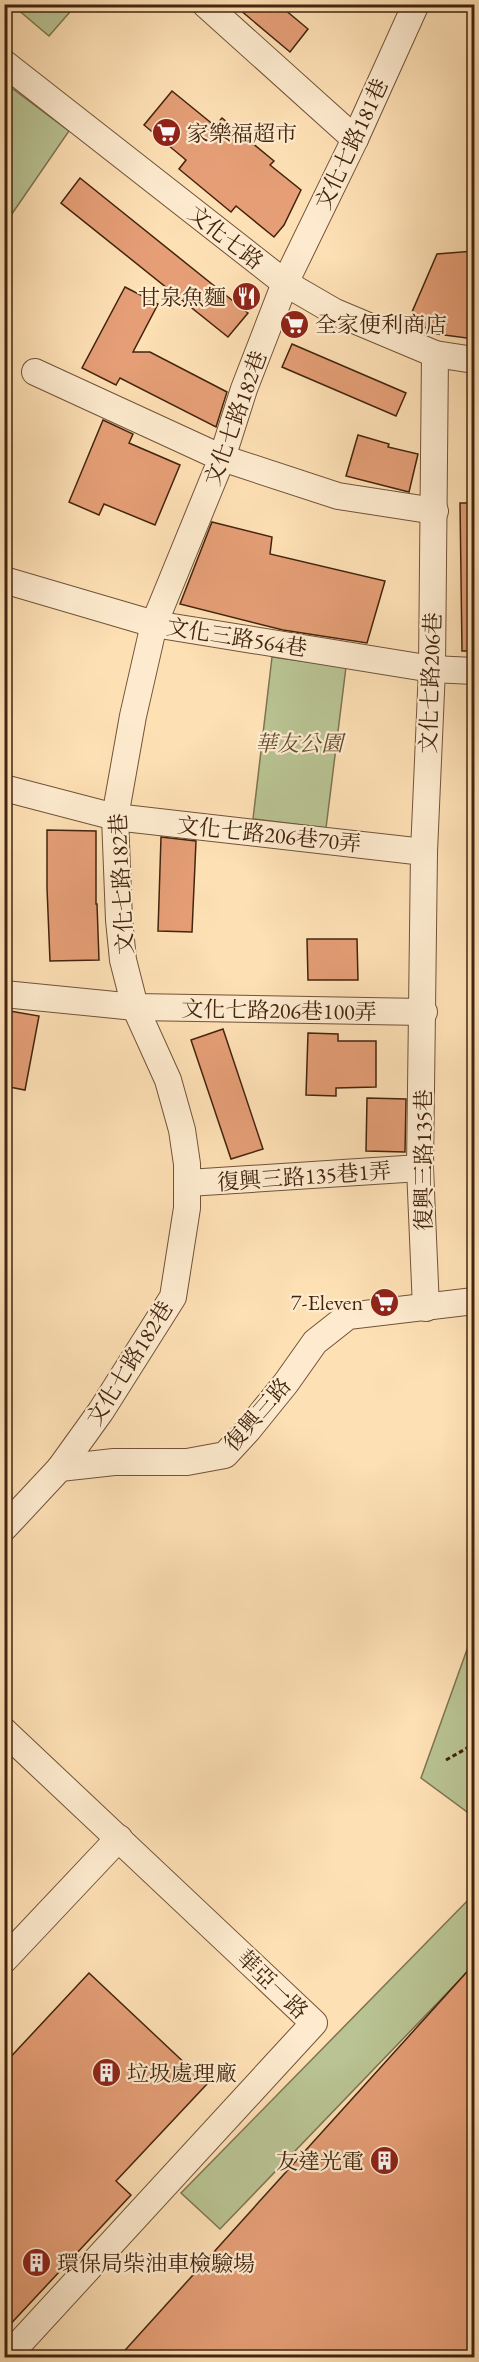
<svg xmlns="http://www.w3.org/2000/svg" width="479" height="2362" font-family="'EB Garamond','Noto Serif TC',serif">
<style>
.green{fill:#b9c393;stroke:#7e7450;stroke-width:1.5}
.building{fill:#e59e76;stroke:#42240e;stroke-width:1.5}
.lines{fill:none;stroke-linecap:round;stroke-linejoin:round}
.minor-casing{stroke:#715338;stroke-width:28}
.path{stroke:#42240e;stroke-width:3;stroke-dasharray:4.5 3;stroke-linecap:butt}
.minor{stroke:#feebcf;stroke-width:26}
.labels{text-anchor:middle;stroke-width:4.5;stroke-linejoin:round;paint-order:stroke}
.poi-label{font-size:22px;fill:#42240e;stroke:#feebcf;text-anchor:start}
.street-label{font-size:22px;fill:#42240e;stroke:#feebcf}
.park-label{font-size:22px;font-style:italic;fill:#604c2f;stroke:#feebcf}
</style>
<rect width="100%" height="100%" fill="#fee0b5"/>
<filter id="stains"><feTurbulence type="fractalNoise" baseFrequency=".00333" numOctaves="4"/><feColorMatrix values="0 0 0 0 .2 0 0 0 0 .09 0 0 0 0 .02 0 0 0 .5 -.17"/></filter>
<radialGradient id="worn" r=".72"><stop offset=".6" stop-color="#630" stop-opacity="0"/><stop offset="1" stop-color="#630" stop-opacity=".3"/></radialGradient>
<g class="green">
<path d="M21 5V4L76 5 49 36 17 9Z"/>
<path d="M5 83 69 131 5 224Z"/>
<path d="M272 657 346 667 326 828 253 819Z"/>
<path d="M474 1630V1817L421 1778Z"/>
<path d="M474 1894V1965L220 2229 181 2193Z"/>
</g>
<g class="building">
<path d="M233 4H278L308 29 290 52Z"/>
<path d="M172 91 215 126 222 118 274 161 270 165 301 190 284 225 274 237 236 206 231 212 179 169 186 160 144 125Z"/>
<path d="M80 178 248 313 228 337 61 203Z"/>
<path d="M474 251V339L437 334 409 319 437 254Z"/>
<path d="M125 287 158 304 133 352H150L227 392 216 427 120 378 116 385 82 368Z"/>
<path d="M292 344 406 393 396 416 282 367Z"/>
<path d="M103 420 133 434 129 443 180 465 155 525 104 504 99 515 69 502Z"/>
<path d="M358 435 389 444 388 447 418 454 409 492 346 476Z"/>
<path d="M460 503H474V651H462Z"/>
<path d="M212 522 272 537 270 554 385 581 367 643 283 630 180 604Z"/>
<path d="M47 830 96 831V904H97L99 960 50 961 47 888Z"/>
<path d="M161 837 196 841 192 932 158 931Z"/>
<path d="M307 939H357L358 980H308Z"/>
<path d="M4 1010 39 1016 25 1090 4 1086Z"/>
<path d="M223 1029 263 1149 231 1159 191 1040Z"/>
<path d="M308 1033 338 1034V1041H376V1087L336 1088V1096L306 1095Z"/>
<path d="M367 1098 406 1099 405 1152 366 1151Z"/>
<path d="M474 1964V2358H118Z"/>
<path d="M89 1973 207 2084 116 2181 131 2195 4 2331V2064Z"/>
</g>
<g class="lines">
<defs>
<g id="minor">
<path d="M205 4 355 139"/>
<path d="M4 63 285 283 335 312 435 354 474 360"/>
<path d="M35 372 222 458 338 496 435 511"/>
<path d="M4 580 154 624 432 669 474 671"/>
<path d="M4 788 115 817 424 852"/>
<path d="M4 994 135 1007 424 1012"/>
<path d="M188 1183 420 1168"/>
<path d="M426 1308 420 1168 424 852 432 669 435 354"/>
<path d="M60 1468 101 1411 173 1297 187 1208V1164L182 1130 168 1080 135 1007 123 960 119 920 115 817 133 716 154 624 222 458 244 389 285 283 355 139 416 4"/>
<path d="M4 1528 60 1468 114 1462H187L225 1455 248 1430 286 1383 315 1342 348 1316 474 1301"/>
<path d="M4 1731 314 2023 6 2358"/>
<path d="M4 1960 119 1838"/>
</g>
</defs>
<use href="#minor" class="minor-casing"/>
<path class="path" d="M446 1760 469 1747 474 1746"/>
<use href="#minor" class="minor"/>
</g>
<defs>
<symbol id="supermarket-disc" viewBox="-11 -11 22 22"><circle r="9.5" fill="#8f2418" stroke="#feebcf"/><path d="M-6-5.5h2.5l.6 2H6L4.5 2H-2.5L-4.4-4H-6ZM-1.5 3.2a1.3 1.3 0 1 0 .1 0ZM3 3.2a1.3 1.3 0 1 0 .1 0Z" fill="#fff"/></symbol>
<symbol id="restaurant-disc" viewBox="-11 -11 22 22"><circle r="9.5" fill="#8f2418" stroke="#feebcf"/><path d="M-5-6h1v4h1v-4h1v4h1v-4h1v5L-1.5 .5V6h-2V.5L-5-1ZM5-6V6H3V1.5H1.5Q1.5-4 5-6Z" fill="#fff"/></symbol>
<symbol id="building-disc" viewBox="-11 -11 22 22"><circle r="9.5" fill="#8f2418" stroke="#feebcf"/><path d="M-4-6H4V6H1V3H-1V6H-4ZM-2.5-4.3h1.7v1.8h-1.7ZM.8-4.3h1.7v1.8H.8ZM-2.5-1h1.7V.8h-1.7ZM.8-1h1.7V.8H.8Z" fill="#fff"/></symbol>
</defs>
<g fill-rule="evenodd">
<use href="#supermarket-disc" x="150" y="116" width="33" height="33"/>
<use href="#restaurant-disc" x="230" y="280" width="33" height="33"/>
<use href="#supermarket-disc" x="278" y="308" width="33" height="33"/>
<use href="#supermarket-disc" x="368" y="1286" width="33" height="33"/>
<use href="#building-disc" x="90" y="2056" width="33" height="33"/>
<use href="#building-disc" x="368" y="2144" width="33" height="33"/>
<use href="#building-disc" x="20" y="2246" width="33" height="33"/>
</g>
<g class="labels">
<g class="poi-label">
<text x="187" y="141">家樂福超市</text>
<text x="226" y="305" text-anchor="end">甘泉魚麵</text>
<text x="315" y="332">全家便利商店</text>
<text x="363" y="1310" text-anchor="end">7-Eleven</text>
<text x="127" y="2081">垃圾處理廠</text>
<text x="364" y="2169" text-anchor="end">友達光電</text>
<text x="57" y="2271">環保局柴油車檢驗場</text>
</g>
<g class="street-label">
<text transform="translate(351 144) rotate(-65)" y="8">文化七路181巷</text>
<text transform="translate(226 237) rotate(38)" y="8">文化七路</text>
<text transform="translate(235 418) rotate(-70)" y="8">文化七路182巷</text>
<text transform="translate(237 637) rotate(9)" y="8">文化三路564巷</text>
<text transform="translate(430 683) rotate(-88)" y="8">文化七路206巷</text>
<text transform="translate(269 834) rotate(6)" y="8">文化七路206巷70弄</text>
<text transform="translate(121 884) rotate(-93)" y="8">文化七路182巷</text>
<text transform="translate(279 1010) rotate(1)" y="8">文化七路206巷100弄</text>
<text transform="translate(423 1160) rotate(-90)" y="8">復興三路135巷</text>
<text transform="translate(304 1176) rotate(-4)" y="8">復興三路135巷1弄</text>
<text transform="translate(129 1363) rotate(-58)" y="8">文化七路182巷</text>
<text transform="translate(257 1414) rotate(-49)" y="8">復興三路</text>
<text transform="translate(273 1984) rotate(44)" y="8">華亞一路</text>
</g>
<g class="park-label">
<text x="299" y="751">華友公園</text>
</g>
</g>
<rect width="479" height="2362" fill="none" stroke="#fee0b5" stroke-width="24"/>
<rect x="6" y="6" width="467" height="2350" fill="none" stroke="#42240e" stroke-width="3"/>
<rect x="12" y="12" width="455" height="2338" fill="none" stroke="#42240e" stroke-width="1.5"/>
<rect width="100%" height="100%" filter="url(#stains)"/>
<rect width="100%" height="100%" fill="url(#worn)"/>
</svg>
